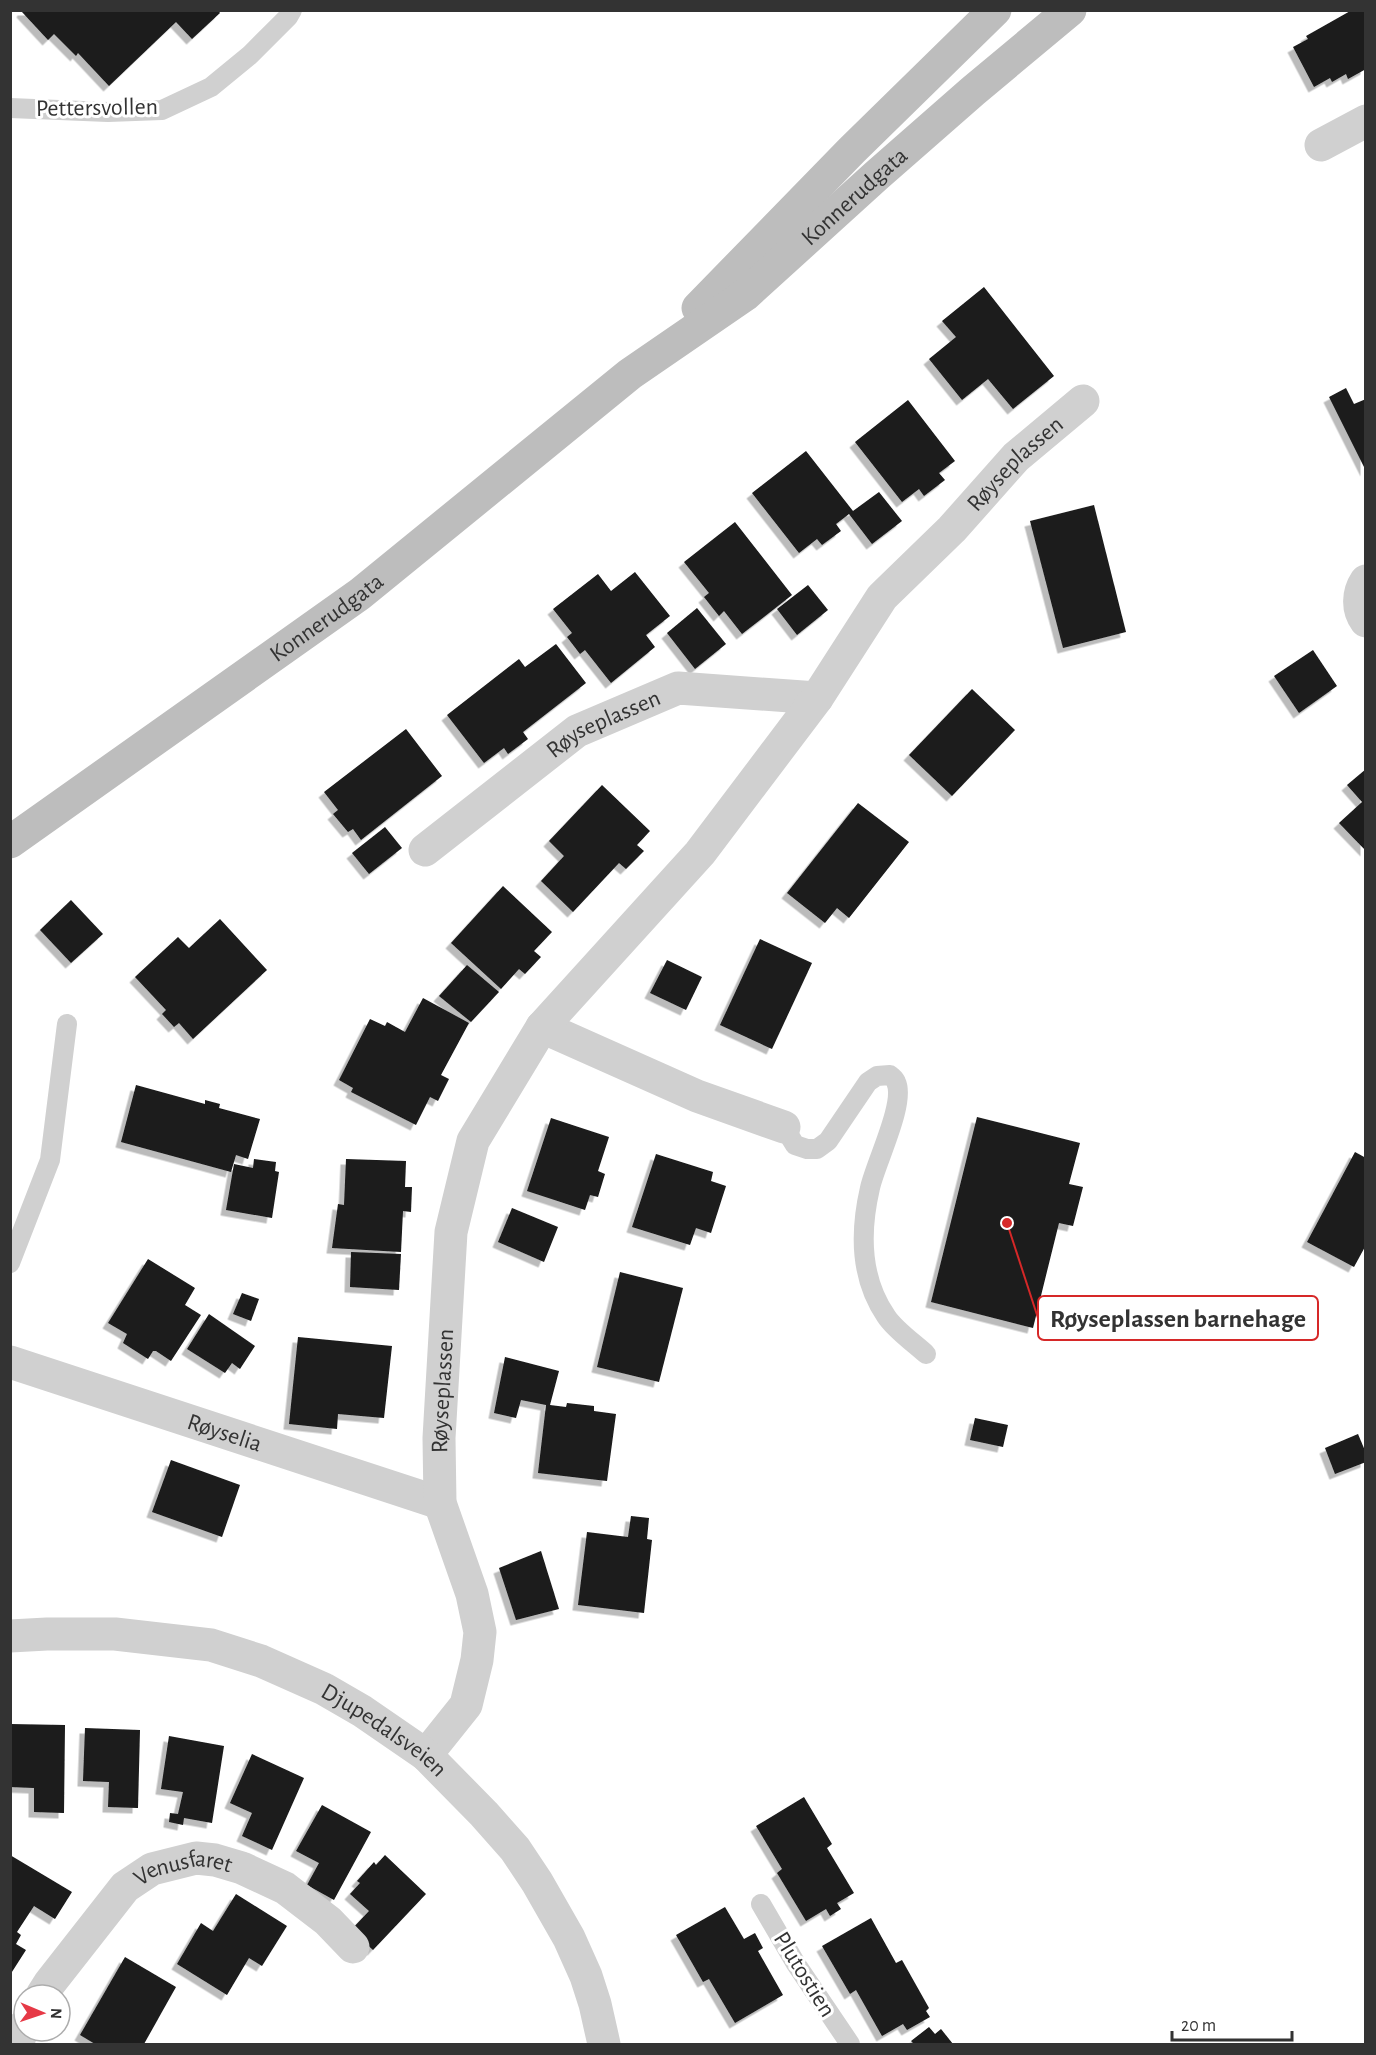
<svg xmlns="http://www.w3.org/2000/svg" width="1376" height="2055" font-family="'Alegreya Sans',sans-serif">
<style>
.building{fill:#1a1a1a;filter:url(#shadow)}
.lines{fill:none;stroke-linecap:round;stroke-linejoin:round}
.service{stroke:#d0d0d0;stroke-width:20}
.minor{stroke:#d0d0d0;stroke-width:33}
.tertiary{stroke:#d0d0d0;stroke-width:33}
.secondary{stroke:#bdbdbd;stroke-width:33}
.labels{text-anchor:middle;stroke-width:6;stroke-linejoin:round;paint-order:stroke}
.street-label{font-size:24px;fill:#333;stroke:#fff}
.leader{fill:none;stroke:#d62828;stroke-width:2}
.callout-dot{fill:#d62828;stroke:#fff;stroke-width:2}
.callout{fill:#fff;stroke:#d62828;stroke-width:2}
.callout-label{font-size:26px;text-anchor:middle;font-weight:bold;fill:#333}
</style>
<defs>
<filter id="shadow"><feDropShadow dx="-5.5" dy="5.5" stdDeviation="0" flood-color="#0004"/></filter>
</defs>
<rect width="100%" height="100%" fill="#fff"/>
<g class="building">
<path d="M23 10H218L220 13 192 39 176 22 109 86 78 53 76 56 54 34 48 40 22 12Z"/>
<path d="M1352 10H1366V69L1348 79 1346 74 1332 82 1330 78 1314 87 1293 47 1308 39 1306 36Z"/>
<path d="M984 287 1054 376 1013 409 988 379 962 400 929 359 956 337 942 321Z"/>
<path d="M1346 388 1354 404 1366 399V471L1329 397Z"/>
<path d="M908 400 955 461 939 473 945 480 924 496 919 489 902 502 855 442Z"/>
<path d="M806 451 853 511 879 492 902 521 872 544 849 514 836 524 841 531 822 545 817 539 799 553 752 493Z"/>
<path d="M1094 505 1126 632 1063 648 1030 521Z"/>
<path d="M735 522 792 595 742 634 724 611 719 616 704 597 709 593 684 562Z"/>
<path d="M635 572 670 616 646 635 655 647 611 683 585 650 580 654 567 637 572 633 553 609 598 574 611 591Z"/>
<path d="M808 585 828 610 797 635 777 609Z"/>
<path d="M697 608 726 644 695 669 667 633Z"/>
<path d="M556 644 586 683 523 732 528 739 508 754 504 748 484 763 447 715 519 659 525 667Z"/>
<path d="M1313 650 1337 686 1299 713 1274 676Z"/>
<path d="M972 689 1015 730 952 796 909 755Z"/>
<path d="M406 729 442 776 361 840 353 829 348 832 333 814 338 810 324 792Z"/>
<path d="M1366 769V851L1339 823 1362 802 1347 785Z"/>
<path d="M602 785 650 831 637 845 644 851 626 869 619 863 573 912 541 881 564 856 549 841Z"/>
<path d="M858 803 909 842 849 918 837 908 825 923 787 893Z"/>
<path d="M385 827 402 848 369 874 352 853Z"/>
<path d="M503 886 552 932 534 951 541 957 525 974 519 969 501 989 451 943Z"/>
<path d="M71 900 103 934 71 963 40 930Z"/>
<path d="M220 919 267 970 193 1039 179 1023 174 1027 162 1014 166 1010 135 977 178 937 189 948Z"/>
<path d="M760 939 812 963 772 1049 720 1025Z"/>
<path d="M667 960 702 977 686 1010 650 993Z"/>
<path d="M467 965 499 992 471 1022 439 996Z"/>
<path d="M423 998 469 1023 441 1075 449 1079 438 1101 430 1097 416 1125 351 1092 353 1088 339 1080 370 1019 385 1026 387 1022 405 1032Z"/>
<path d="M136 1085 205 1104V1100L220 1104 219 1108 260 1119 248 1159 236 1155 231 1172 121 1142Z"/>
<path d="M977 1117 1080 1143 1069 1184 1083 1187 1073 1226 1059 1223 1033 1328 931 1302Z"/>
<path d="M551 1118 609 1137 598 1171 605 1174 598 1197 590 1195 585 1210 527 1191Z"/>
<path d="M1355 1152 1366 1158V1245L1354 1267 1307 1242Z"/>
<path d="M656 1154 713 1172 711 1181 726 1186 711 1233 696 1228 690 1245 632 1227Z"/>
<path d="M254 1159 276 1162 275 1171 279 1172 272 1218 226 1210 234 1164 253 1168Z"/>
<path d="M346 1159 406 1161 405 1187H412L411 1212 403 1211 401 1252 332 1248 338 1204 344 1205Z"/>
<path d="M512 1208 558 1227 544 1262 498 1242Z"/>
<path d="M351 1252 401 1254 399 1290 350 1287Z"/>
<path d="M148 1259 195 1288 185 1305 201 1315 171 1361 156 1351H153L148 1359 123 1343 127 1334 108 1323Z"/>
<path d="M620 1272 683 1288 659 1382 597 1367Z"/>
<path d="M242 1293 259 1299 251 1321 233 1314Z"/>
<path d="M209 1314 255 1346 240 1369 232 1363 225 1373 187 1349Z"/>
<path d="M298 1337 392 1346 384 1418 338 1414 337 1429 289 1424Z"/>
<path d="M505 1357 559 1371 550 1405 566 1407 567 1403 594 1406V1411L616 1414 607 1481 538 1473 546 1405 521 1400 516 1418 494 1413Z"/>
<path d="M975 1418 1008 1425 1003 1447 970 1440Z"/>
<path d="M1358 1434 1366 1453V1462L1335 1474 1325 1448Z"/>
<path d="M171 1460 240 1485 222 1537 152 1512Z"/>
<path d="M631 1516 649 1518 647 1539 652 1540 644 1613 578 1605 587 1532 628 1537Z"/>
<path d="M541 1551 559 1609 516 1620 499 1568Z"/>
<path d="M10 1724 65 1725 64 1813 34 1812V1788L10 1787Z"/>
<path d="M85 1728 140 1730 138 1808 108 1807 109 1782 83 1781Z"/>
<path d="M169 1736 224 1746 212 1823 184 1818 183 1825 169 1822 170 1813 178 1814 183 1792 161 1789Z"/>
<path d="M252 1754 304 1778 272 1850 242 1836 252 1813 230 1803Z"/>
<path d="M804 1797 832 1844 827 1848 854 1893 837 1903 841 1909 830 1916 826 1909 806 1921 777 1873 782 1869 756 1826Z"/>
<path d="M322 1805 371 1832 334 1900 307 1885 319 1863 296 1851Z"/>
<path d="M10 1855 72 1892 55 1919 34 1906 17 1932 21 1935 16 1944 26 1950 10 1975Z"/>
<path d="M385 1855 426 1894 373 1950 351 1930 369 1911 350 1894 360 1883 357 1881 374 1862 376 1865Z"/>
<path d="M236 1894 287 1926 262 1966 249 1958 227 1995 177 1964 201 1923 213 1931Z"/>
<path d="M725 1907 744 1939 755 1933 763 1948 758 1951 783 1995 735 2023 709 1979 703 1982 676 1935Z"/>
<path d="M871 1918 896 1963 902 1960 929 2008 926 2011 930 2017 907 2030 903 2024 882 2036 856 1990 850 1994 822 1946Z"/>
<path d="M125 1957 176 1987 144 2044H95L80 2035Z"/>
<path d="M929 2027 935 2034 941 2029 953 2044H914L911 2041Z"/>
</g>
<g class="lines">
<g class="service">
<path d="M10 108 108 112 162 110 211 87 250 55 288 17 292 10"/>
<path d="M784 1127 795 1145 807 1149H817L828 1141 868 1082 877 1076 890 1075C892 1077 895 1079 896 1082 906 1103 875 1164 870 1188 860 1231 860 1278 886 1316 894 1329 914 1343 926 1354"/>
<path d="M10 1263 50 1160 67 1024"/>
<path d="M761 1904 796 1964 850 2044"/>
</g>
<g class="minor">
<path d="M1321 145 1366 121"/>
<path d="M1366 581C1358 593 1357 609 1366 621"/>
<path id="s1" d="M425 850 577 731 678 688 817 698"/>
<path d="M542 1027 697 1096 784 1127"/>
<path id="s2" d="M10 1362 440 1503"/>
<path id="s3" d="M426 1755 466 1705 477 1660 480 1632 472 1594 440 1503 439 1438 451 1232 473 1141 542 1027 700 853 817 698 882 597 952 529 1016 457 1083 401"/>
<path id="s4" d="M42 1995 49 1984 125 1887 152 1869 196 1858 215 1860 242 1868 285 1888 328 1921 353 1947"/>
<path d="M17 2044 24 2026"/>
</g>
<path class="tertiary" id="s5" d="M10 1636 47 1634H115L211 1645 261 1661 324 1689 362 1711 426 1755 484 1814 515 1849 537 1882 569 1938 586 1976 595 2004 604 2044"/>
<g class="secondary">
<path d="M698 308 852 150 995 10"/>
<path id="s6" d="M10 842 360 594 630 374 745 295 876 176 973 91 1070 10"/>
</g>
</g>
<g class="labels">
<g class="street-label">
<text transform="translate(97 107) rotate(-1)" y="8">Pettersvollen</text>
<text dy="8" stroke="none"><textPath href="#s6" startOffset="1064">Konnerudgata</textPath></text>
<text dy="8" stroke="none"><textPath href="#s3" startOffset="1510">Røyseplassen</textPath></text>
<text dy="8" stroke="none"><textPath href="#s6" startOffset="388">Konnerudgata</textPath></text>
<text dy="8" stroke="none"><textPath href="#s1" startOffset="220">Røyseplassen</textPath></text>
<text dy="8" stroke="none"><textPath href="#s3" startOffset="386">Røyseplassen</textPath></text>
<text dy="8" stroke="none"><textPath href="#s2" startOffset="226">Røyselia</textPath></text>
<text dy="8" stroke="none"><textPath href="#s5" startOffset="396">Djupedalsveien</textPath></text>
<text dy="8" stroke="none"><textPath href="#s4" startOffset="200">Venusfaret</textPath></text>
<text transform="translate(805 1974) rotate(58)" y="8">Plutostien</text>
</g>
</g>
<path class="leader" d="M1007 1223L1038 1318"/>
<circle class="callout-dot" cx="1007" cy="1223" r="6"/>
<rect class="callout" x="1038" y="1296" width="280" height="44" rx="6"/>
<g class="callout-label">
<text x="1178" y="1327">Røyseplassen barnehage</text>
</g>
<rect width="1376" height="2055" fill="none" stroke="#333333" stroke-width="24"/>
<g transform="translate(42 2013) rotate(92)"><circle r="28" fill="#ffffff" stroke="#adadad" stroke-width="1.5"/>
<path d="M0-4.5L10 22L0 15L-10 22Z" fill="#e63946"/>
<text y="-9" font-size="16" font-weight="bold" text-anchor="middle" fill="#333333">N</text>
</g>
<path d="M1172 2031v9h120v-9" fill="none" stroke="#333333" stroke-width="3"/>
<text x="1181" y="2031" font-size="18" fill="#333333" stroke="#ffffff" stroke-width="4.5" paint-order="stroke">20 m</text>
</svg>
